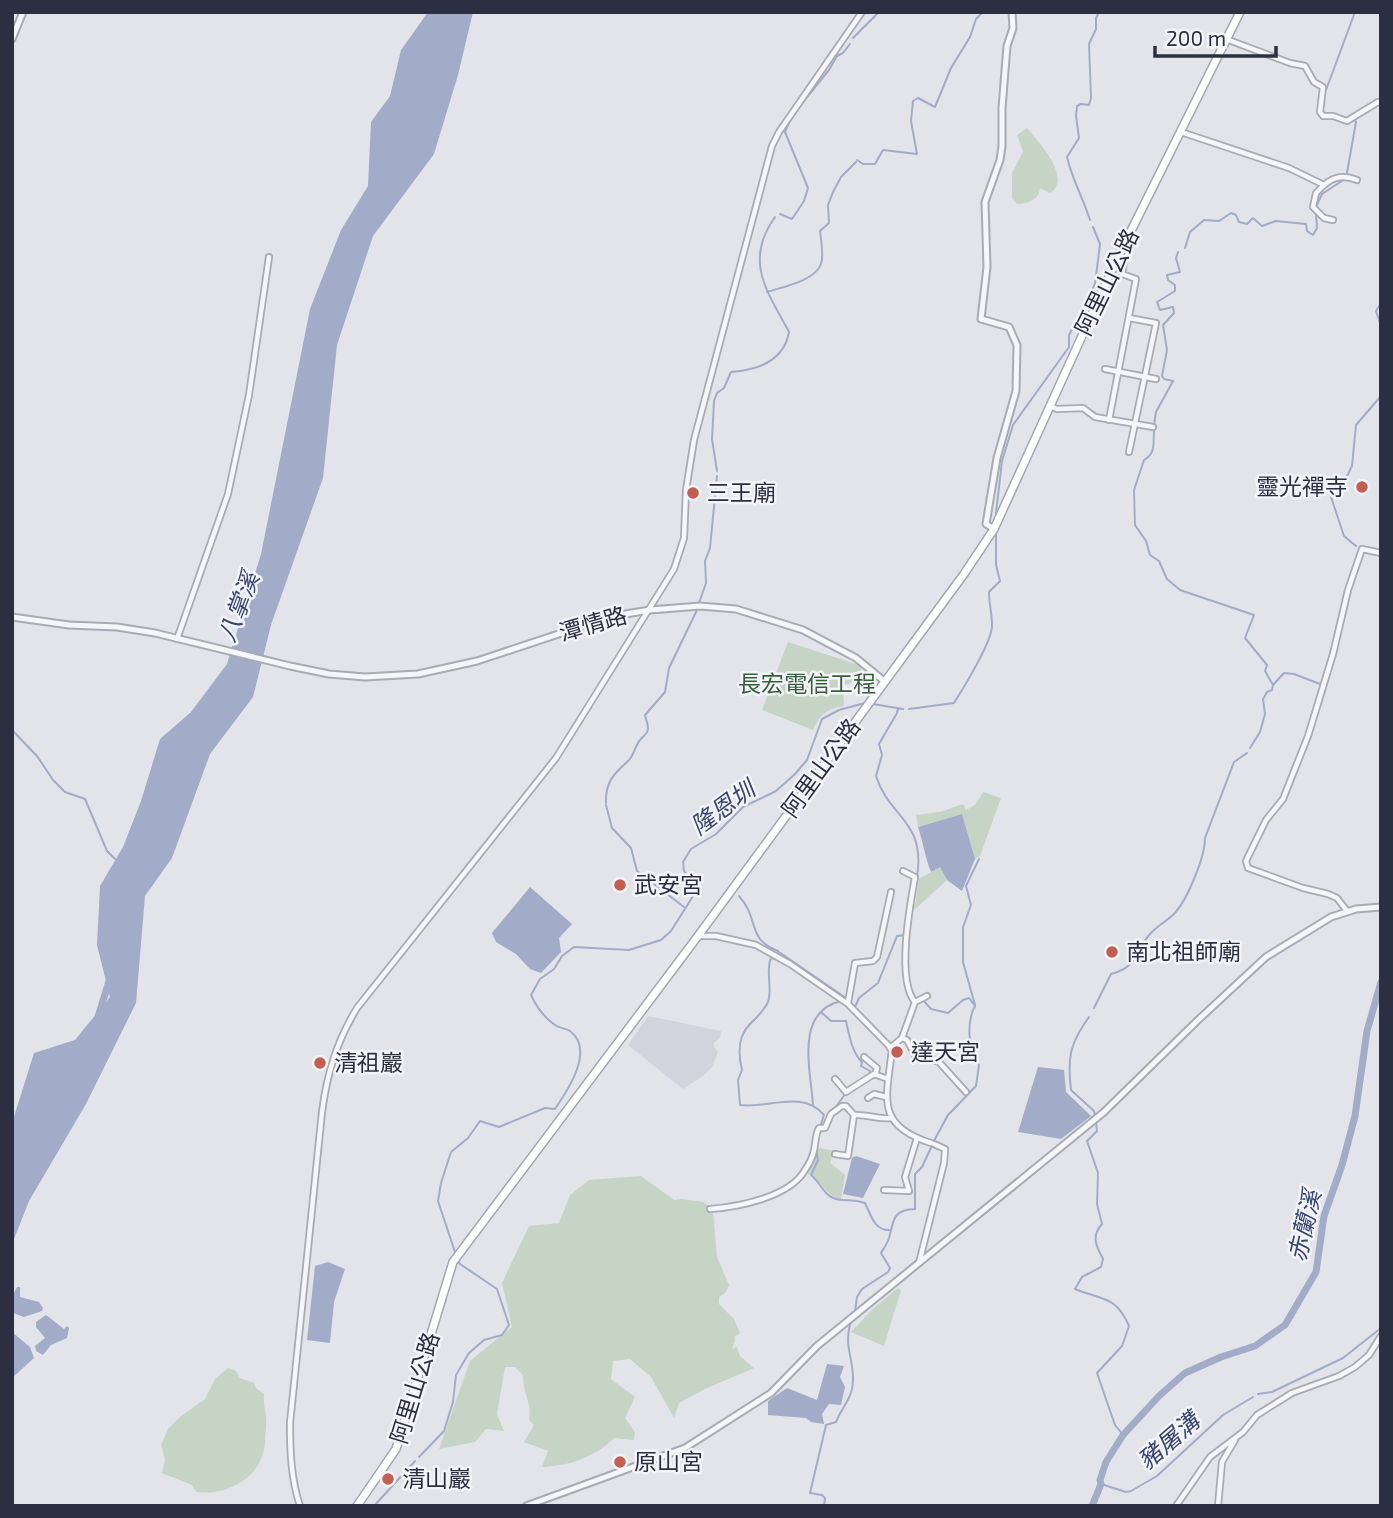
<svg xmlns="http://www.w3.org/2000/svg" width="1393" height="1518" font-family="'Exo 2','Noto Sans TC',sans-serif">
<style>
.built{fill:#d2d3dc}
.green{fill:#c5d4c5}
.water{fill:#a2abc7}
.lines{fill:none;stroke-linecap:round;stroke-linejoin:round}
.stream{stroke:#a2abc7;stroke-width:2}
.river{stroke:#a2abc7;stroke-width:7}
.minor-casing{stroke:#a8aab4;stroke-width:8}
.tertiary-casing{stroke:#a8aab4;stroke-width:9}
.primary-casing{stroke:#a4a6b5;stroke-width:10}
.minor{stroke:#f6f6f9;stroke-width:4.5}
.tertiary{stroke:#f6f6f9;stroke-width:5}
.primary{stroke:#fff;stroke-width:7}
.poi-dot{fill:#c45e53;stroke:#f3f4f8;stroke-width:2.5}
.labels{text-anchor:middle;stroke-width:5;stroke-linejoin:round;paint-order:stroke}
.street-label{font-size:23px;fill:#2c2f41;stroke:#f3f4f8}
.poi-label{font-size:23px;fill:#2c2f41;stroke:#f3f4f8;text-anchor:start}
.park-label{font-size:23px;fill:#3b5c3d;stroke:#f3f4f8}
.water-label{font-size:24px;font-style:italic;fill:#394572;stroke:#f3f4f8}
</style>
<rect width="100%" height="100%" fill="#e3e4ea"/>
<path class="built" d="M648 1016 721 1031 720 1038 714 1043V1047L718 1052 712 1067 703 1076 683 1089 628 1045Z"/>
<g class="green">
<path d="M1027 128C1038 141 1073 178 1050 193L1040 188C1039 201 1028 203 1017 204L1012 198V173L1023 152 1017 135Z"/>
<path d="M788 642 862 666 860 676 855 677 854 681 843 686 844 706C828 708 819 715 813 730L762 710Z"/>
<path d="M983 792 1001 798 980 856 975 859 962 814 918 827 916 815 940 812 963 804 966 810 975 805Z"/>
<path d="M940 867 947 880 914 910 919 879Z"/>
<path d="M820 1148 834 1151 830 1163 845 1175 841 1199C824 1196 822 1179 806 1173L815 1151Z"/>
<path d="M641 1176 674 1200 681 1199 704 1202 713 1211 717 1257 729 1285 726 1292 719 1297V1304L734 1319 740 1333 734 1337 735 1340 732 1349 737 1347 740 1356 754 1368 705 1389 679 1403 674 1418 651 1377 630 1359 613 1361 611 1379 635 1397 625 1418 635 1432 634 1440 614 1438C595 1457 569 1466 542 1467L548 1451 524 1442 534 1425 529 1420C533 1405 522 1392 523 1375L515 1367H505L497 1414 504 1431 486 1429 475 1442 439 1449 470 1361 512 1327 502 1283 529 1226 559 1223 570 1195 589 1180Z"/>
<path d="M898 1288 901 1290 884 1346 851 1332 874 1308Z"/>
<path d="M228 1368 236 1371 240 1378 254 1383 256 1388 264 1394C263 1402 265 1408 266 1416 267 1423 265 1436 265 1443 262 1478 227 1496 196 1492L192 1485 162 1473 165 1460 161 1445 168 1429 181 1416 205 1399 215 1379Z"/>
</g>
<g class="water">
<path d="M428 12H473L458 75 434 154 373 236 337 345 323 478 271 625 253 697 210 754 172 858 145 896 136 1003 86 1104 29 1201 12 1244V1123L34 1053 75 1040 110 997 97 945 100 886 123 847 141 801 160 739 191 712 227 664 261 554 310 309 341 230 368 186 371 122 390 96 401 50Z"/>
<path d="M962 814 975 859 962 891 947 880 940 867 931 872C925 857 923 842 918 827Z"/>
<path d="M530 887 572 924 559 938 561 952 541 973 530 969 516 954 496 942 492 933Z"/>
<path d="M1038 1067 1064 1070 1066 1092 1091 1116 1061 1139 1018 1132Z"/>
<path d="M856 1156 880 1164 863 1198 843 1194 852 1158Z"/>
<path d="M328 1262 345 1269 334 1302 330 1343 307 1340 315 1266Z"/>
<path d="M17 1287H20V1297L39 1302 43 1308 42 1311 24 1317 13 1313 12 1297Z"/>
<path d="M46 1315 64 1329 67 1326 69 1328 67 1338 51 1345 43 1355 36 1351 35 1346 45 1338 36 1327V1322Z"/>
<path d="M12 1332 30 1347 34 1358 12 1378Z"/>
<path d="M827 1364 844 1366 840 1377 845 1387 841 1405 829 1404 822 1414 824 1424 811 1422 806 1418 768 1415V1401L787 1388 817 1400Z"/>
</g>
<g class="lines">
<g class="stream">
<path d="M853 38 879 12"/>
<path d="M1326 90 1355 12"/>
<path d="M798 108 829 70 837 56 843 53 850 44"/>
<path d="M857 160 863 164H875L883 150 917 154 911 121 913 101 918 98 935 107 951 68 970 37 976 19 983 12"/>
<path d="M1347 173 1356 122 1354 119"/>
<path d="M1316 207 1322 194 1345 179"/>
<path d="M780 214 792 219 804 201 808 188 785 132 791 118"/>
<path d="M1090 220C1083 198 1072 179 1067 157L1079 138 1076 116 1077 106 1081 104 1089 105 1091 98 1089 44 1096 29V18L1099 12"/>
<path d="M1185 248 1190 232 1204 220 1219 221 1231 213 1236 215 1239 222 1247 224 1253 218 1262 226 1276 221 1306 224 1307 231 1313 235 1317 228 1316 214"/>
<path d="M767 292C782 287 815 281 821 264 824 256 821 240 820 231L829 223 828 205 833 192 841 177 856 162"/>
<path d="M1381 303 1376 311 1381 326"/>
<path d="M1083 307 1095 284 1100 244 1093 227"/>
<path d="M1154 425 1156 412 1173 381 1164 379 1162 376 1167 350 1163 325 1174 313 1173 307 1160 310 1157 302 1175 291V285L1168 280 1167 275 1180 272 1176 258 1178 252"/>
<path d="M1154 431C1153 444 1156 453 1144 460L1134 490 1135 525 1146 541 1150 555 1159 561 1167 579 1180 590 1254 615 1245 638 1267 665 1265 671 1273 685 1272 690 1267 692 1263 699 1265 714 1260 732 1250 748"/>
<path d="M717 471 712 439 714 401 717 393 724 388 731 372C758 370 784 361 789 332 768 292 743 262 775 217"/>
<path d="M996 513 1002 461 1013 425 1069 347V335L1081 312"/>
<path d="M1356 546 1344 536 1331 497 1344 482 1352 466 1356 425 1381 396"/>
<path d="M699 603 706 583 705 561 710 548 717 476"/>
<path d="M1273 685 1284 673 1294 674 1320 684"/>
<path d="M873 704 903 709"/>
<path d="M898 708 897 713 879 744 882 755 876 776C889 818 926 820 917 877"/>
<path d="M909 709 954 703C963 689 993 640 992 625 992 614 989 603 989 592L1000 581 996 565V531"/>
<path d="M12 730 37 756 53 780 65 792 85 799 107 851 115 859"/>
<path d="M606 803C605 781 615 773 629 760 634 755 635 746 640 740 642 737 646 735 647 732 650 726 646 721 645 715L665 692 669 668 697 610"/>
<path d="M606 805 612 828 631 848 637 871 684 907"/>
<path d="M739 896C760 919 746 939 778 951L775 959 771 958C765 971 773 988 768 1002 764 1011 757 1017 750 1024 738 1036 738 1054 742 1070L738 1080 740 1105C768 1109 802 1089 824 1115L820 1127"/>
<path d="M779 952 846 998"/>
<path d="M850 1002 855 1007 859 998 878 983 897 936 906 935"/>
<path d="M975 1005 963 962V927L971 905 966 886 979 859"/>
<path d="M1094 1008 1111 974C1138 967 1134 952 1150 934 1157 926 1167 921 1175 913 1188 898 1205 857 1205 838L1234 762 1247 753"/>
<path d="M821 1012 831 1021H846C849 1034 852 1053 862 1062L861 1066 870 1071 869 1075"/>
<path d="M1089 1017C1070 1043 1067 1058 1071 1090L1094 1111 1095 1115"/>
<path d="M813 1105C811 1071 794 1012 841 1001"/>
<path d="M835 1108 846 1093"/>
<path d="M1096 1123 1097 1131 1087 1141 1098 1173 1097 1204 1102 1224C1091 1236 1096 1246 1103 1259L1101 1267 1082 1277 1075 1289C1101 1300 1116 1295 1129 1326L1122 1346 1097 1373 1115 1425 1123 1435"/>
<path d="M816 1149 818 1160 811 1175C820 1182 824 1196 836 1199 847 1202 851 1198 865 1203 871 1215 874 1230 889 1230"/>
<path d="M456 1255 438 1201 441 1183 451 1152 468 1138 480 1121 499 1127 545 1108 555 1109C568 1090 595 1050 570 1031 565 1028 559 1028 555 1025 545 1018 536 1006 531 995L540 979 554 969 562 956 574 947 629 950 661 940 671 931 695 893 694 885 684 871 683 862 691 849 716 834 743 807 776 791 795 774 807 760 822 719 839 710 865 703"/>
<path d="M855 1311 857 1297 862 1289 888 1272 890 1268 881 1253C884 1248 887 1244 889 1238 894 1220 892 1210 915 1209V1174L922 1167 935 1139 948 1115 976 1086 979 1065C967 1051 967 1020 975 1006L969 998 963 1000 948 1013 931 1009 923 1000"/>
<path d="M1258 1394 1272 1392 1343 1358 1381 1328"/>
<path d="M419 1457 444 1431 453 1402 456 1375 469 1353 484 1340 502 1335 509 1325 497 1289 460 1264 458 1261"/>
<path d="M1101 1484 1126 1492 1131 1491 1157 1476 1223 1415 1253 1397"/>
<path d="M374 1506 415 1461"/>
<path d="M824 1506 825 1498 822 1495 810 1493 826 1425 836 1422C841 1408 853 1398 853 1381 854 1358 843 1347 851 1321"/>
</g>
<g class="river">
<path d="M98 1017 110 978"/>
<path d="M1092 1506 1101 1484 1100 1480 1106 1462 1123 1435 1159 1396 1185 1373 1221 1357 1255 1346 1285 1325 1316 1272 1324 1216 1342 1165 1355 1116 1367 1031 1381 982"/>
</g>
<defs>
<g id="minor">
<path d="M1226 39 1290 63 1305 66 1314 82 1323 87 1320 112 1323 116H1333L1347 121 1378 102 1381 103"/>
<path d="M1181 132 1289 168 1324 185 1316 193 1313 207 1324 218 1333 220"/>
<path d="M1324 185C1335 176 1344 175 1357 180"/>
<path d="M1129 318 1156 323 1129 452"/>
<path d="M1105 369 1156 379"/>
<path d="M1050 406 1057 409 1083 408 1095 417 1153 427"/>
<path d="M1109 420 1136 279 1122 274 1124 261 1118 258"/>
<path d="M177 639 228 494 249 395 269 257"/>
<path d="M903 871 915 877C910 905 896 980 915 1002"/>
<path d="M1347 911 1337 898 1328 894 1303 888 1248 868 1246 861 1266 820 1283 799 1308 736 1333 654 1348 590 1362 549 1381 553"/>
<path d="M698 936H716L756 945 790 964 848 1004 892 1049C887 1097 874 1125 931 1143"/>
<path d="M848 1003 855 963 873 961 877 957 891 892"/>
<path d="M902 1038 907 1040 915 1055 939 1062 966 1092"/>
<path d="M890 1048 902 1038 915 1002 927 996"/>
<path d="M864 1057 877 1068 875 1075"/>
<path d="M835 1079 846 1092 874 1074 888 1079"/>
<path d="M868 1098 874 1094 886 1097"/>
<path d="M835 1154 848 1156 854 1115"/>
<path d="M884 1190 909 1191 905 1177 917 1138"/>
<path d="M710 1209C738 1207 790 1197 805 1170 809 1164 813 1156 814 1150 816 1142 815 1135 819 1128H825L831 1114 842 1106H846L854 1115C868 1114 879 1120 892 1118"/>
<path d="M919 1263 944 1163 945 1149 934 1144"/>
<path d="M300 1506C291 1479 290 1451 290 1423L322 1112C327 1073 337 1041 357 1008L556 758 674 569 684 538 686 490 694 440 772 146 779 132 862 12"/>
<path d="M1176 1506 1210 1457 1243 1432 1257 1415 1292 1393 1339 1376 1355 1367 1369 1355 1381 1336"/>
<path d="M1218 1506 1222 1462 1235 1440"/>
</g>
<g id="tertiary">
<path d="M12 39 23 12"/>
<path d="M994 529 986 524 997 458 1016 391 1017 345 1009 327 981 319 987 267 985 202 1000 160 1002 146V108L1007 46 1013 28 1012 12"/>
<path d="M12 617 69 625 117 627 155 633 290 666 329 674 365 677 418 674 477 661 613 616 650 610 700 606 736 609 803 630 856 658 884 681"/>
<path d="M526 1506 685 1448 771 1393 817 1346 1104 1112 1197 1021 1266 957 1331 917 1356 909 1381 907"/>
</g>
<path id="primary" d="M357 1506 396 1449 453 1262 698 936 964 574 994 529 1118 257 1240 12"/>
</defs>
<use href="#minor" class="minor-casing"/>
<use href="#tertiary" class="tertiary-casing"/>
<use href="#primary" class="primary-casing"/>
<use href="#minor" class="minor"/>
<use href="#tertiary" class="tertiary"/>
<use href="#primary" class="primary"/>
</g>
<g class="poi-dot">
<circle cx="1362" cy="487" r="7"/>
<circle cx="693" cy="493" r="7"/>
<circle cx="620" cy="885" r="7"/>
<circle cx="1112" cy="952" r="7"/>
<circle cx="897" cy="1052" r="7"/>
<circle cx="320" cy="1063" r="7"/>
<circle cx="620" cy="1462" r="7"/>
<circle cx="388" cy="1479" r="7"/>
</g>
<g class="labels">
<g class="street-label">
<text transform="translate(1107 282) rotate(-64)" y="8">阿里山公路</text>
<text transform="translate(593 624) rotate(-16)" y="8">潭情路</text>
<text transform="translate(821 768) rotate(-54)" y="8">阿里山公路</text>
<text transform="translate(415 1388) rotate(-73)" y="8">阿里山公路</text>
</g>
<g class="poi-label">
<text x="1348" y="495" text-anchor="end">靈光禪寺</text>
<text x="707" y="501">三王廟</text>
<text x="634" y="893">武安宮</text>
<text x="1126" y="960">南北祖師廟</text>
<text x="911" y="1060">達天宮</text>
<text x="334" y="1071">清祖巖</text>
<text x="634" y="1470">原山宮</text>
<text x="402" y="1487">清山巖</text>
</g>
<g class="park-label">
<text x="807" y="692">長宏電信工程</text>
</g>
<g class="water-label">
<text transform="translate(239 607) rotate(-69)" y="8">八掌溪</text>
<text transform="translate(723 808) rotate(-36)" y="8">隆恩圳</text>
<text transform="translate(1305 1226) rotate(-77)" y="8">赤蘭溪</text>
<text transform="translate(1169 1441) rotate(-41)" y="8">豬屠溝</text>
</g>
</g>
<rect width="1393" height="1518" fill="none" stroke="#2c2f41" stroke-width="28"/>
<path d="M1155 46v10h121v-10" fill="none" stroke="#2c2f41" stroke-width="3.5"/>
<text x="1166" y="46" font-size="21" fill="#2c2f41" stroke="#f3f4f8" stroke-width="5" paint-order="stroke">200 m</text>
</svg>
